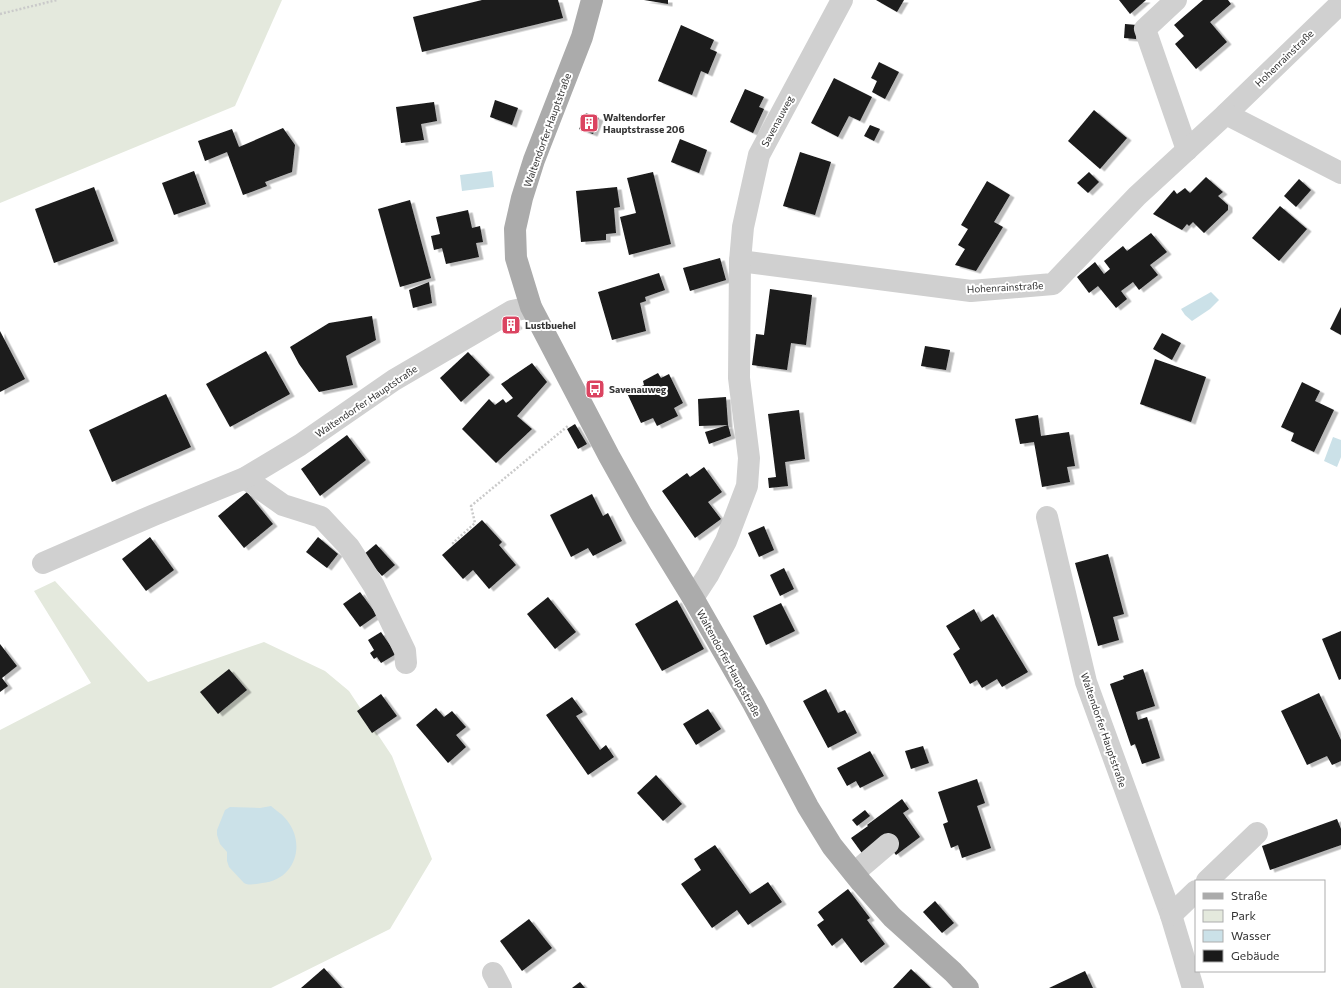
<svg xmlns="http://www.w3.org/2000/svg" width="1341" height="988" font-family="Commissioner,sans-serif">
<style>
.green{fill:#e4e9dd}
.water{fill:#cbe1e8}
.building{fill:#1a1a1a;filter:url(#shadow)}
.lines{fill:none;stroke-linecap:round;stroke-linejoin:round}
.path{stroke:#cacaca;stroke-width:2.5;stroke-dasharray:2 2;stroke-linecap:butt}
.minor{stroke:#d0d0d0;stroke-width:22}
.major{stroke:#ababab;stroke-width:22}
.labels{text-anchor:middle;stroke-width:4;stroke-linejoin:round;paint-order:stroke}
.street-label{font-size:10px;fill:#333;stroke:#fff}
.poi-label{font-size:10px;font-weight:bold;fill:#333;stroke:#fff;text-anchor:start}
</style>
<defs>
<filter id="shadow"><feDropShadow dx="4.5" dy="2.5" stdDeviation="0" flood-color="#0004"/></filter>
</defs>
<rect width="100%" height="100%" fill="#fff"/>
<g class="green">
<path d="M0 0H282L235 106 0 203Z"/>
<path d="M55 581 148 682 264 642 325 671 349 691 392 756 432 859 390 929 271 988H0V730L91 683 34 591Z"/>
</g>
<g class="water">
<path d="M492 171 494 187 462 191 460 175Z"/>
<path d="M1211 292 1219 300 1210 309 1192 321 1185 315 1181 309Z"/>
<path d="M1333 437 1341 440V457L1337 467 1324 461Z"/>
<path d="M271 806C275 810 281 813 285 818 307 842 296 880 262 883 256 884 249 886 244 883L229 867 227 861V852L220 844 217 835V830L225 810 230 807 260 808Z"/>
</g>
<g class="building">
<path d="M482 0H558L563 18 422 52 413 17Z"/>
<path d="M644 0H668V4Z"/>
<path d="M876 0H904L897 12Z"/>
<path d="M1119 0H1146L1130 14Z"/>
<path d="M1203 0H1228L1231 4 1210 22 1227 42 1196 69 1175 44 1184 36 1174 25Z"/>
<path d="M1125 24 1137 25 1136 39 1124 38Z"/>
<path d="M681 25 714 40 710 49 717 52 708 74 701 71 692 95 658 81Z"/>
<path d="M879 62 899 72 885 99 872 92 877 81 871 78Z"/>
<path d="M834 78 872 97 860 121 849 116 838 137 811 123Z"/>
<path d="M745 89 764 97 759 107 764 109 753 133 730 122Z"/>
<path d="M495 100 518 108 512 125 490 117Z"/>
<path d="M434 102 437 121 421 124 424 140 401 143 396 107Z"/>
<path d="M1094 110 1127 138 1100 169 1068 141Z"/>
<path d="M586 113 599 118 593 134 579 129Z"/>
<path d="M870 125 880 129 874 141 864 136Z"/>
<path d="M283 128 295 145 292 172 265 182 267 186 243 195 227 152 205 161 198 141 232 129 239 147Z"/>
<path d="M680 139 707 150 699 173 671 162Z"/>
<path d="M800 152 831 162 815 215 783 206Z"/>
<path d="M194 171 206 204 174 215 162 183Z"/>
<path d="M653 172 671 244 629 255 620 217 636 213 627 178Z"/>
<path d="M1089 172 1099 182 1088 193 1077 183Z"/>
<path d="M1206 177 1223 192 1218 196 1228 205V210L1204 233 1193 222 1189 226 1187 224 1182 230 1153 214 1174 190 1177 194 1185 188 1190 193Z"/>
<path d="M1299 179 1311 190 1296 207 1284 196Z"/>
<path d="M987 181 1010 195 994 222 1003 227 976 271 955 265 965 249 958 245 968 229 961 225Z"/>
<path d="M94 187 114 241 54 263 35 209Z"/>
<path d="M617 187 620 207 614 208 616 233 606 234V240L581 242 576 191Z"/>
<path d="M410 200 431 278 400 287 378 209Z"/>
<path d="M1280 206 1307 229 1279 261 1252 238Z"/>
<path d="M468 210 472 228 480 226 483 242 476 243 479 257 446 264 442 248 434 250 431 236 440 234 436 217Z"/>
<path d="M1151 233 1167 252 1150 265 1158 275 1139 290 1133 282 1121 291 1127 299 1116 308 1098 286 1089 293 1077 277 1095 262 1104 274 1110 269 1104 261 1123 246 1127 251Z"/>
<path d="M720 258 726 280 690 291 683 268Z"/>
<path d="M659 273 665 290 645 297 646 301 640 303 646 331 612 340 598 292Z"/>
<path d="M429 282 432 303 413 308 409 290Z"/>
<path d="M770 289 812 295 806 345 791 343 787 370 752 365 756 334 764 335Z"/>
<path d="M1341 307V335L1330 329Z"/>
<path d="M372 316 376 340 346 356 353 385 319 392 299 364 290 347 329 323Z"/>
<path d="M512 318 518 326 511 331 505 323Z"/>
<path d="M0 331 25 379 0 392Z"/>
<path d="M1162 333 1181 343 1172 360 1153 349Z"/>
<path d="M925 346 950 350 946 370 921 366Z"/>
<path d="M266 351 290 394 230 427 206 384Z"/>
<path d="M468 352 490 375 461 402 440 378Z"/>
<path d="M1155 359 1206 377 1191 422 1140 404Z"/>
<path d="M532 363 547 382 517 416 532 429 496 463 462 429 489 399 495 405 503 399 506 403 513 398 501 384Z"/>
<path d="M658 373 661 378 669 374 683 403 674 408 678 416 657 426 653 418 641 423 627 393 644 385 643 381Z"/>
<path d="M1302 382 1320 391 1315 401 1334 410 1314 452 1291 441 1294 433 1281 427Z"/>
<path d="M166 394 191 447 112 482 89 430Z"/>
<path d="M726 397 728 425 699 426 698 399Z"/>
<path d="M799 410 805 459 785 462 788 486 769 488 768 478 776 477 768 414Z"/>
<path d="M1038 415 1041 436 1069 432 1075 466 1067 467 1070 482 1042 487 1034 442 1020 444 1015 419Z"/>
<path d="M575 424 587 444 578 449 567 429Z"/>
<path d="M728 425 731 436 709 444 705 432Z"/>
<path d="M347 435 366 460 320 496 301 469Z"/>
<path d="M704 467 722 492 708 502 721 519 695 538 662 491 687 473 690 477Z"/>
<path d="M247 492 273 524 244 548 218 516Z"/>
<path d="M592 494 603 516 608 513 622 541 593 556 588 548 571 557 550 515Z"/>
<path d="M482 520 502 542 499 545 516 565 489 589 473 570 463 579 442 555Z"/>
<path d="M764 526 774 550 759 557 748 533Z"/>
<path d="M150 537 174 570 146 591 122 559Z"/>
<path d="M318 537 338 554 327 568 306 552Z"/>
<path d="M376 544 395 565 382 576 363 555Z"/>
<path d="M1108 554 1124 614 1113 617 1119 640 1098 646 1075 563Z"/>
<path d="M784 568 794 589 780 596 770 575Z"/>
<path d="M360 592 377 615 360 627 343 604Z"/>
<path d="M548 597 576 632 555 649 527 614Z"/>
<path d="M677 600 704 649 662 671 635 624Z"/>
<path d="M781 603 795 631 766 645 753 616Z"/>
<path d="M974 609 981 622 993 614 1028 672 1002 687 997 679 982 688 977 680 970 684 953 654 960 649 946 626Z"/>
<path d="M1341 631V679L1339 680 1322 639Z"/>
<path d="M381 632 396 654 381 663 377 657 374 659 370 653 374 650 368 640Z"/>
<path d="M0 644 17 666 2 678 8 686 0 692Z"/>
<path d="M229 669 247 690 218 714 200 692Z"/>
<path d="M1143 669 1155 706 1136 712 1138 720 1147 717 1160 758 1142 764 1135 744 1131 746 1110 684 1124 679 1123 676Z"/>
<path d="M826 689 838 713 845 710 857 733 828 748 803 701Z"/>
<path d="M1319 693 1341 740V761L1332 765 1327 756 1307 765 1281 711Z"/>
<path d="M381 694 397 716 372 733 357 711Z"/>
<path d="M572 697 583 712 576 716 600 750 606 745 614 757 588 775 546 715Z"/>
<path d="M436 708 444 717 452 711 466 727 456 735 466 747 448 763 416 725Z"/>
<path d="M708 709 721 729 696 745 683 724Z"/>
<path d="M923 746 929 763 911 769 905 751Z"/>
<path d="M870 751 884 776 860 788 856 781 847 786 837 768Z"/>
<path d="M656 775 682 804 663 821 637 793Z"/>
<path d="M977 779 985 803 977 806 991 848 962 858 958 845 951 848 943 824 948 822 938 792Z"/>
<path d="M902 799 909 809 903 813 920 837 896 855 885 841 864 856 851 838 868 826 867 825Z"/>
<path d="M865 810 870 816 857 826 852 820Z"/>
<path d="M1337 819 1341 829V845L1270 870 1262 846Z"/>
<path d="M715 845 750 894 768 882 782 902 748 925 737 910 712 928 681 884 701 870 694 859Z"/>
<path d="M848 889 870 918 867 920 885 944 861 963 842 938 832 946 817 925 824 920 818 912Z"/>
<path d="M935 901 954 923 942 933 923 912Z"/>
<path d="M529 919 552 948 522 971 500 941Z"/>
<path d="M324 968 342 988H301Z"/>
<path d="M911 969 931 988H893Z"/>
<path d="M1085 971 1093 988H1049Z"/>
<path d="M580 982 585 988H572Z"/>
</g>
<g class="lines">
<g class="path">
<path d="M0 14 57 0"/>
<path d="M454 544 453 543 475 523 471 506 569 425"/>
</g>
<g class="minor">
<path d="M1176 0 1145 29 1187 150"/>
<path d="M1226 114 1341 3"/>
<path d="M740 261 971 291 1053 284 1137 196 1226 114 1341 173"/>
<path d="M245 478 283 505 321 517 349 547 374 586 405 651 406 663"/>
<path d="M1047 517 1086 682 1171 915 1193 988"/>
<path d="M43 563 154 515 245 478 300 445 394 380 512 311 531 307"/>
<path d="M693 598 708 575 726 541 747 486 749 458 739 378 740 261 743 227 759 155 842 0"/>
<path d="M854 873 888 844"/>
<path d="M1207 881 1257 833"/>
<path d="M1171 915 1196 891"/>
<path d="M493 973 501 988"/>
</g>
<path class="major" d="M592 0 582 37 534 160 522 198 515 229 516 258 531 307 609 456 642 515 693 598 753 703 808 807 832 846 861 882 892 917 953 972 968 988"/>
</g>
<defs>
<symbol id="building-square" viewBox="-11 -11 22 22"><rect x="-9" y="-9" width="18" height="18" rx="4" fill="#db4461" stroke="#fff"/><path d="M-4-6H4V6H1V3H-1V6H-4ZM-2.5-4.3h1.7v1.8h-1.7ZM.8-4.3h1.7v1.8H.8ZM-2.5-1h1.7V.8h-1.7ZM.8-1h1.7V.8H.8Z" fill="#fff"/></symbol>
<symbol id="bus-square" viewBox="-11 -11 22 22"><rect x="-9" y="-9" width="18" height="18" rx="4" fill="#db4461" stroke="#fff"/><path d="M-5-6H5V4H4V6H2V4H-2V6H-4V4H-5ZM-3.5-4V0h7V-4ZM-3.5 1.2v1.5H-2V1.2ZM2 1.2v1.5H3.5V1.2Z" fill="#fff"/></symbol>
</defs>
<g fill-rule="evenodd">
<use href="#building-square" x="578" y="112" width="22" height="22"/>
<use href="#building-square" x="500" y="314" width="22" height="22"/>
<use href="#bus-square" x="584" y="378" width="22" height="22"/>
</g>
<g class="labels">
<g class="street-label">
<text transform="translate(1284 58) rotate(-44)" y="4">Hohenrainstraße</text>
<text transform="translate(777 121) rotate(-62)" y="4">Savenauweg</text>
<text transform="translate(547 130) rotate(-70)" y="4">Waltendorfer Hauptstraße</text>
<text transform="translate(1005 287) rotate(-3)" y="4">Hohenrainstraße</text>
<text transform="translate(366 401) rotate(-34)" y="4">Waltendorfer Hauptstraße</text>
<text transform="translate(729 663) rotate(61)" y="4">Waltendorfer Hauptstraße</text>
<text transform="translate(1104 730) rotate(71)" y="4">Waltendorfer Hauptstraße</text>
</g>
<g class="poi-label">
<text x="603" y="121">Waltendorfer<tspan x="603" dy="12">Hauptstrasse 206</tspan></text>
<text x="525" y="329">Lustbuehel</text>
<text x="609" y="393">Savenauweg</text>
</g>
</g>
<rect x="1195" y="880" width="130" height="92" fill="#ffffff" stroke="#adadad"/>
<rect x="1203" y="893" width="20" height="6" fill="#ababab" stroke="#adadad"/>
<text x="1231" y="900" font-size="12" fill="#333333">Straße</text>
<rect x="1203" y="910" width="20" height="12" fill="#e4e9dd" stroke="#adadad"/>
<text x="1231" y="920" font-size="12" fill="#333333">Park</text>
<rect x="1203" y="930" width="20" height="12" fill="#cbe1e8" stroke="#adadad"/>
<text x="1231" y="940" font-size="12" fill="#333333">Wasser</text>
<rect x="1203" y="950" width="20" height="12" fill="#1a1a1a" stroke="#adadad"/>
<text x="1231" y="960" font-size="12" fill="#333333">Gebäude</text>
</svg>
